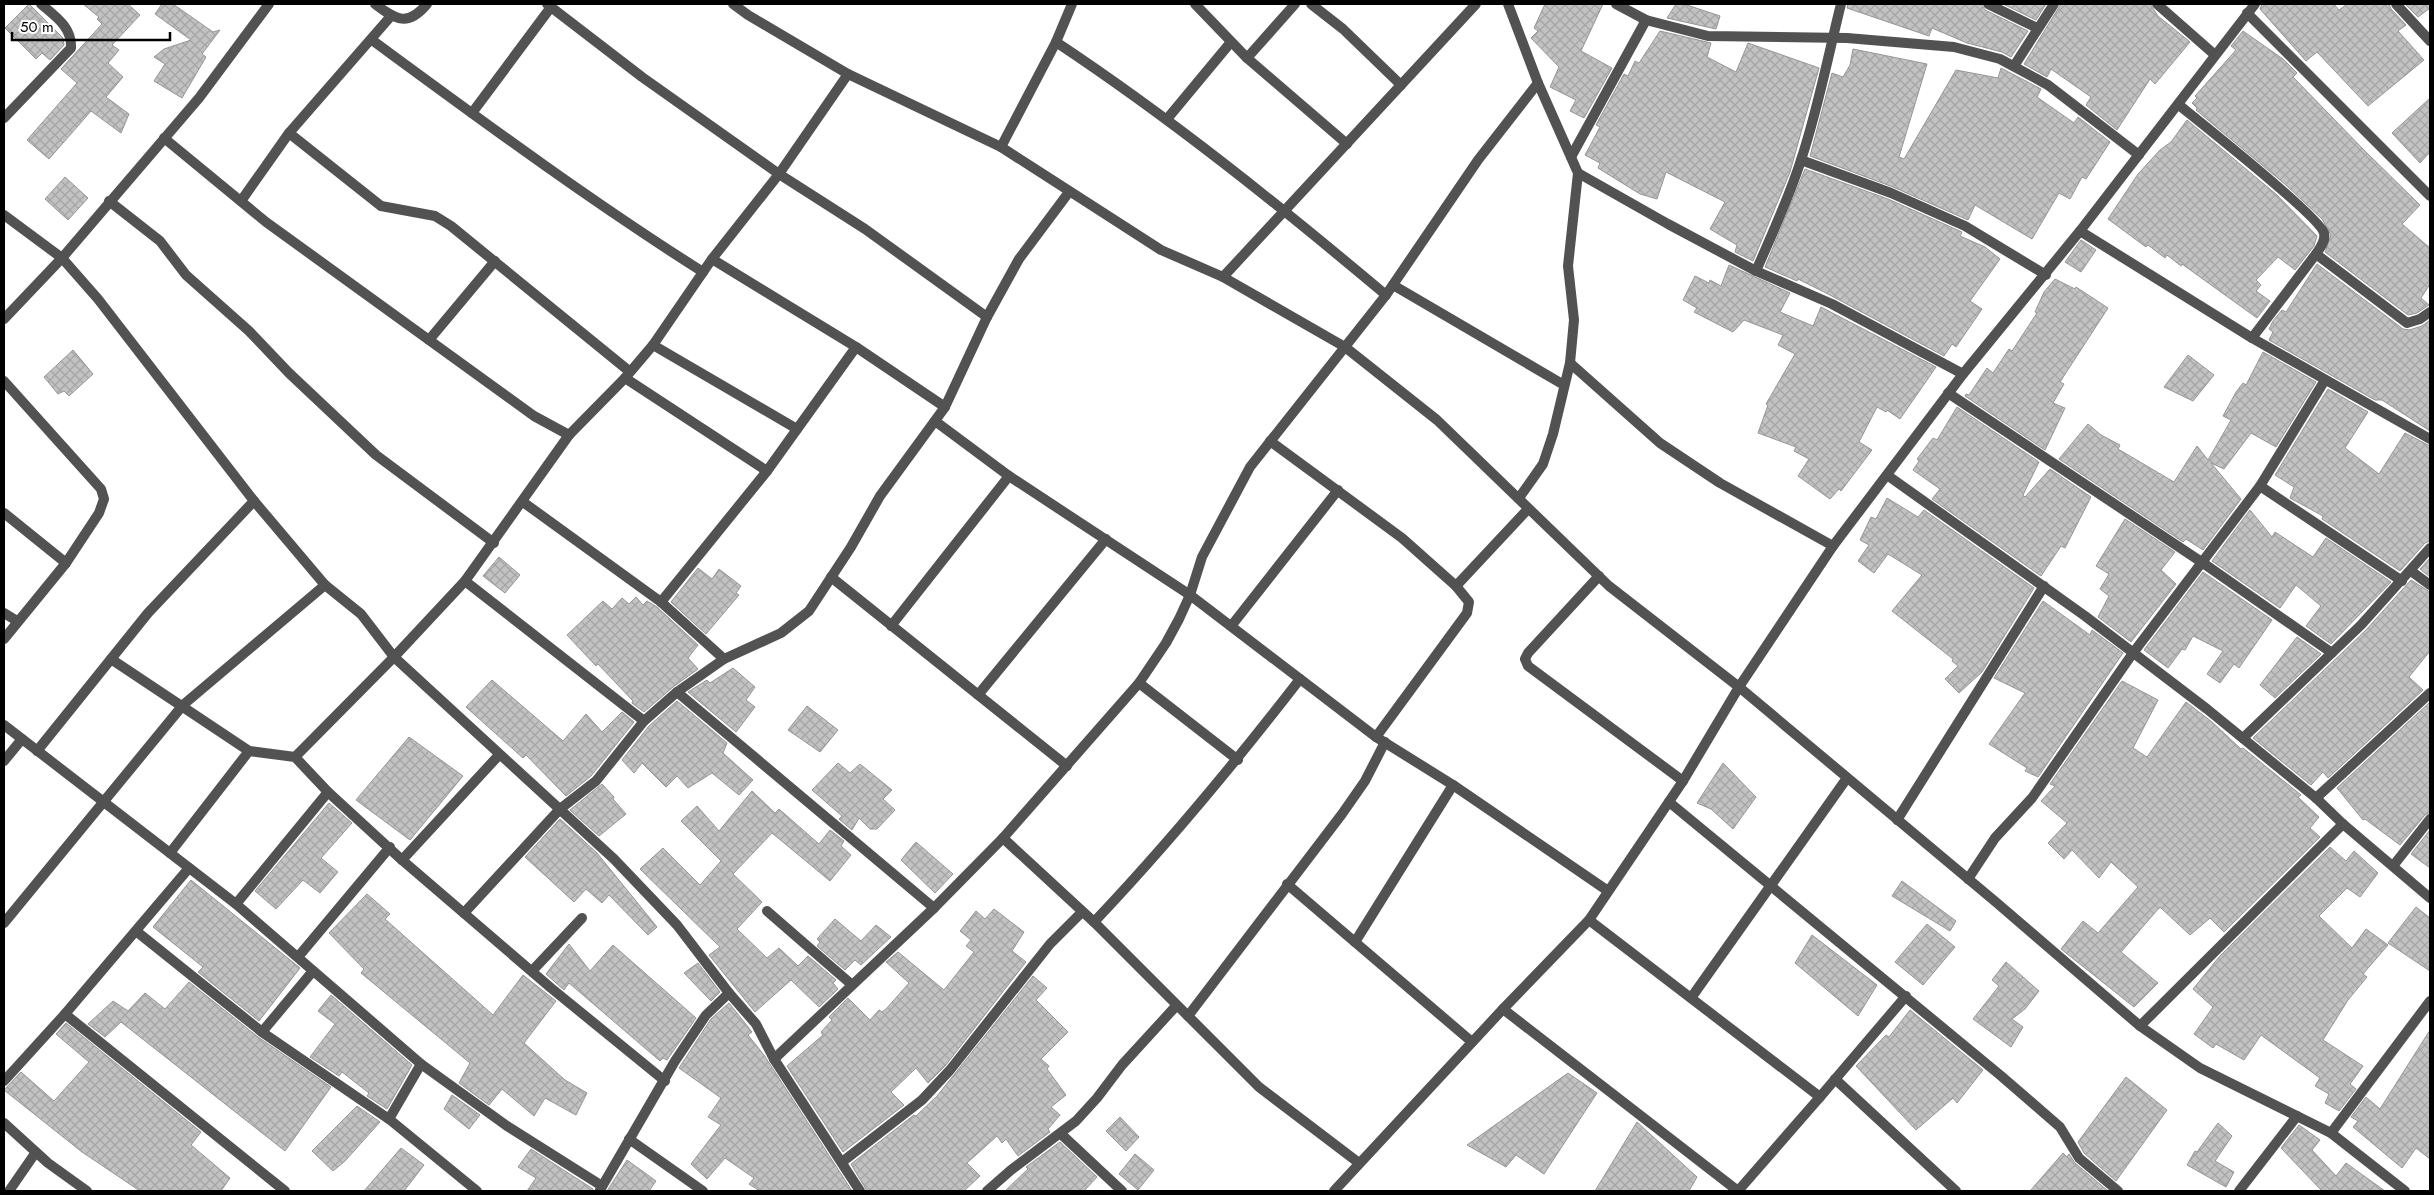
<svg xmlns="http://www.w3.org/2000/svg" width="2434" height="1195" font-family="Jost,sans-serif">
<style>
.building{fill:url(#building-cross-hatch);stroke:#969696}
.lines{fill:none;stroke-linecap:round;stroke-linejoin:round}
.minor{stroke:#525252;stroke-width:10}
.tertiary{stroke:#525252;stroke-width:10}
</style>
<defs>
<pattern id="building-cross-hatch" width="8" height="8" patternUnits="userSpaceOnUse" patternTransform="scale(1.25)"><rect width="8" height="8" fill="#c2c2c2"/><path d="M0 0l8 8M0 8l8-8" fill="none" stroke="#a5a5a5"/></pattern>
</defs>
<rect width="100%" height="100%" fill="#fff"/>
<g class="building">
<path d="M29 4 63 38 64 45 50 60 42 53 36 59 5 28Z"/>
<path d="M83 4H128L140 15 112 45 119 50 108 63 123 77 106 97 129 114 121 133 91 111 49 159 27 140 77 83 61 69 102 24 97 19 99 17Z"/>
<path d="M162 4H173L213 32 220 30 202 54 206 57 182 98 154 81 165 64 154 57 164 49 191 40 155 14Z"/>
<path d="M1545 4H1603L1581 51 1612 68 1584 118 1570 111 1576 100 1550 87 1559 67 1531 38 1538 31 1534 28Z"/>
<path d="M1676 4H1684L1720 16 1716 29 1667 18Z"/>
<path d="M1848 4H1981L1985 10 2028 31 2011 57 2002 52 1967 43 1932 28 1929 36 1847 8Z"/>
<path d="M2003 4H2046L2036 20Z"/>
<path d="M2061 4H2150L2158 16 2190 42 2155 84 2150 79 2117 130 2086 105 2091 97 2051 69 2047 77 2024 64Z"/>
<path d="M2262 4H2334L2339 10 2347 4H2389L2391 9 2406 25 2398 31 2424 60 2368 106 2317 52 2306 61 2260 9Z"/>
<path d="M2405 4H2430V8L2418 17Z"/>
<path d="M1660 31 1711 43 1707 57 1736 72 1748 43 1819 68 1790 172 1753 261 1735 252 1737 245 1710 229 1725 202 1666 172 1657 199 1640 194 1598 168 1600 163 1585 155 1600 127 1596 125 1624 74 1628 76 1635 61 1639 63Z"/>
<path d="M2243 31 2283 59 2297 73 2293 77 2365 151 2420 205 2402 224 2430 248V284L2421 298 2429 305 2417 313 2408 315 2325 252 2331 235 2322 219 2286 185 2196 110 2197 108 2192 103 2197 98 2195 96 2236 50 2231 46Z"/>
<path d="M1853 49 1927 64 1899 157 1904 159 1956 70 1998 78 2001 68 2041 89 2037 97 2074 123 2078 117 2110 142 2086 179 2082 177 2070 199 2059 193 2032 239 1975 205 1968 220 1893 187 1810 156 1832 73 1843 77 1850 65Z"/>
<path d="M2430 98V152L2420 163 2392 133Z"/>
<path d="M2187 120 2277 195 2317 236 2314 246 2295 270 2278 257 2256 280 2261 285 2256 291 2270 301 2257 318 2182 264 2181 266 2167 255 2165 258 2148 245 2146 247 2108 219 2138 174 2160 150 2171 142Z"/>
<path d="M1805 169 1888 199 1962 232 1960 236 1985 247 2000 259 1970 301 1982 309 1956 347 1952 344 1944 356 1828 294 1798 279 1797 281 1765 267Z"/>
<path d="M65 177 88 198 68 220 45 199Z"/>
<path d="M2081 240 2096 250 2081 272 2065 262Z"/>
<path d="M2317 264 2403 329 2409 330 2422 326 2430 320V431L2382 400H2375L2269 340 2273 332 2269 329 2273 321 2282 310 2286 312Z"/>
<path d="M1729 265 1790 293 1780 312 1813 326 1821 307 1936 367 1900 419 1887 410 1886 412 1877 407 1859 442 1872 450 1841 491 1839 489 1830 499 1798 476 1809 459 1794 451 1796 447 1758 433 1768 405 1766 404 1795 354 1778 345 1783 335 1744 320 1733 332 1694 312 1697 308 1683 300 1695 276 1709 283 1710 280 1721 286Z"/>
<path d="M2055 279 2075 289 2076 287 2108 308 2060 382 2064 384 2053 403 2065 408 2045 450 1965 396 1966 394 1969 395 1987 368 1993 373 2009 349 2012 351 2037 313 2035 312 2044 292Z"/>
<path d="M73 350 93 374 69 396 64 391 58 394 44 377Z"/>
<path d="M2263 352 2316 382 2276 447 2251 433 2224 469 2211 463 2241 499 2203 550 2186 539 2183 542 2059 459 2088 424 2101 435 2120 445 2118 449 2174 482 2197 446 2208 460 2231 420 2223 416 2236 392 2243 383 2246 385Z"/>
<path d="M2188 355 2214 375 2193 401 2164 387Z"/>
<path d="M2328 389 2368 412 2345 448 2379 474 2405 433 2430 446V541L2425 543 2400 571 2322 519 2323 516 2290 498 2294 487 2275 475Z"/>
<path d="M1957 407 2039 462 2023 495 2025 497 2050 469 2091 497 2065 548 2061 546 2041 576 1932 499 1940 489 1913 470 1919 461 1917 459 1933 438 1937 440Z"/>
<path d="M1887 498 1918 517 1924 510 2034 588 1982 672 1959 693 1945 679 1958 666 1952 661 1953 659 1892 611 1922 575 1888 554 1874 573 1858 561 1869 545 1860 540 1871 517 1876 519Z"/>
<path d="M2250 510 2272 537 2275 532 2313 557 2326 538 2391 582 2331 644 2306 626 2321 606 2296 585 2280 608 2212 561Z"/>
<path d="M2125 519 2175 552 2161 570 2176 584 2131 642 2098 617 2109 596 2100 589 2109 574 2096 566Z"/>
<path d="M499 557 520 575 505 593 483 576Z"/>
<path d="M2430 558V577L2420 569Z"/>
<path d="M698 568 712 579 719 569 741 586 736 593 739 595 706 634 671 602Z"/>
<path d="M2203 572 2272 620 2239 668 2234 664 2220 683 2207 674 2223 651 2193 636 2185 650 2182 649 2168 668 2144 650Z"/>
<path d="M2411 580 2430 592V651L2409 677 2423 690 2328 778 2323 772 2311 785 2253 738 2366 630Z"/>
<path d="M636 597 643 605 647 601 657 607 698 645 688 658 698 669 673 687 644 712 632 703 633 701 598 664 596 666 567 635 603 601 612 609 622 598 629 604Z"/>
<path d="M2043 601 2090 635 2092 630 2123 653 2038 777 2025 771 2027 768 1989 744 2025 693 1994 678Z"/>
<path d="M2297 637 2321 654 2275 698 2260 685Z"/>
<path d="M733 668 755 687 746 700 755 707 736 732 688 692 707 680 710 683Z"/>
<path d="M492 680 563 741 586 714 602 732 622 712 634 722 591 776 566 796 526 755 523 758 466 707Z"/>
<path d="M2122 681 2158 700 2133 748 2147 757 2186 702 2212 722 2241 749 2243 748 2301 795 2298 797 2319 817 2310 828 2320 837 2224 932 2210 918 2190 935 2161 908H2159L2121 952 2158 983 2134 1007 2061 949 2083 921 2098 933 2138 887 2111 862 2099 878 2072 850 2064 859 2048 843 2067 823 2041 801 2055 786 2050 784Z"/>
<path d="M677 701 727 743 723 753 753 780 739 795 712 773 688 788 677 776 666 787 642 763 634 773 622 760 649 726Z"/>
<path d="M2430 702V812L2425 815 2400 845 2365 819 2363 820 2337 788Z"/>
<path d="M807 706 838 730 820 752 788 730Z"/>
<path d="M409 737 463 776 410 840 356 800Z"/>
<path d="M838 763 850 773 860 764 892 790 883 799 895 810 877 829H870L859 818 852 830 839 819 842 816 812 790Z"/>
<path d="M1723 763 1756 797 1733 829 1711 809 1697 803Z"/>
<path d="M602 784 614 797 613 799 626 814 599 836 570 810Z"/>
<path d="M752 791 775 813 779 809 819 844 830 830 844 841 841 846 851 855 830 881 772 833 733 874 762 902 737 929 767 958 779 948 798 966 808 956 836 980 833 983 838 989 819 1007 791 980 755 1012 709 955 720 947 640 869 663 848 700 885 721 861 681 821 697 806 719 831Z"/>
<path d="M329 803 352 823 321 858 338 872 320 893 303 880 276 909 255 891Z"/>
<path d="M560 819 597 853 657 927 648 935 609 895 602 903 586 889 574 902 525 857Z"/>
<path d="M2430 830V868L2411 854Z"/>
<path d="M916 842 953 874 935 893 901 860Z"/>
<path d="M2330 847 2346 861 2354 851 2378 873 2360 897 2347 888 2319 916 2352 948 2366 929 2388 945 2363 974 2367 977 2348 1000 2323 1040 2363 1066 2350 1084 2356 1089 2339 1111 2325 1103 2329 1094 2315 1086 2320 1078 2261 1035 2244 1060 2216 1044 2213 1048 2194 1034 2213 1007 2193 989 2219 957Z"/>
<path d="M191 880 300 968 259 1021 198 972 203 967 153 927Z"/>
<path d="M1902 881 1956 921 1950 931 1892 896Z"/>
<path d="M367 894 390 914 385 919 493 1015 523 975 556 1001 524 1043 565 1080 587 1093 576 1115 545 1098 534 1116 502 1089 489 1105 459 1083 470 1063 361 973 364 969 329 933Z"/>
<path d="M2416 907 2430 918V971L2388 943Z"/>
<path d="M994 909 1024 932 1012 951 1026 962 945 1066 928 1083 916 1068 891 1092 904 1105 843 1152 787 1066 823 1035 821 1032 832 1020 829 1017 848 998 870 1020 879 1010 882 1012 886 1009 909 983 886 962 898 952 944 990 974 952 966 946 971 940 960 931 976 911 985 919Z"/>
<path d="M835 919 861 941 876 925 891 937 861 965 855 960 845 970 817 946 820 942 817 939Z"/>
<path d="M1927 924 1955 947 1923 985 1895 962Z"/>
<path d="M1812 935 1877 985 1858 1016 1795 963Z"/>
<path d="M569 944 590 971 613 945 696 1018 667 1060 663 1058 660 1061 569 983 564 990 546 974Z"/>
<path d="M2006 962 2039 991 2025 1009 2012 1019 2023 1027 2011 1047 1973 1019 1999 986 1992 980Z"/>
<path d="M698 963 720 992 711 1001 684 973Z"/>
<path d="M1033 976 1047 988 1036 1000 1068 1032 1041 1059 1049 1066 1047 1069 1066 1095 1051 1107 1060 1115 1048 1129 1050 1132 1018 1156 1006 1139 1002 1143 997 1136 967 1163 980 1176 964 1191H867L851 1164 914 1115 916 1116 937 1096Z"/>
<path d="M189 982 258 1037 331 1087 285 1151 121 1022 105 1037 88 1024 113 1001 128 1011 145 993 165 1009Z"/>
<path d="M331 995 412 1065 387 1109 367 1096 369 1093 342 1072 339 1076 310 1057 335 1024 318 1011Z"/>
<path d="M729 1003 752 1032 748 1035 764 1055 852 1191H760L749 1184 754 1178 725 1158 707 1179 691 1164 721 1125 708 1117 721 1098 679 1068 711 1019Z"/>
<path d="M1910 1010 1983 1070 1957 1103 1953 1098 1916 1130 1856 1066 1886 1035 1889 1037Z"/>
<path d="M66 1023 201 1132 191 1145 230 1178 221 1191H140L82 1152 4 1090 21 1072 54 1101 89 1062 56 1034Z"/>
<path d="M2430 1030V1159L2416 1148 2402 1168 2353 1127 2358 1121 2351 1117 2366 1097 2380 1109Z"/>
<path d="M1568 1073 1597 1093 1544 1174 1516 1155 1506 1167 1467 1145Z"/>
<path d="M2126 1077 2167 1110 2116 1181 2084 1153 2078 1142Z"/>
<path d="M452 1095 480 1115 469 1129 444 1109Z"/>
<path d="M357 1106 380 1122 345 1161 333 1171 312 1151Z"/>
<path d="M1120 1117 1139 1137 1126 1151 1106 1131Z"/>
<path d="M1637 1122 1697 1177 1689 1191H1595Z"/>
<path d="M2218 1123 2232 1136 2215 1161 2234 1172 2226 1187 2187 1165 2195 1151 2197 1152Z"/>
<path d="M2299 1125 2320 1140 2312 1150 2336 1176 2346 1163 2385 1191H2322L2281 1148Z"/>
<path d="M1060 1142 1097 1177 1084 1191H1005L1028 1169 1026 1167Z"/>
<path d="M401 1148 424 1165 404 1191H364Z"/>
<path d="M531 1149 593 1189V1191H527L536 1178 518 1167Z"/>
<path d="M2063 1153 2067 1157 2069 1154 2075 1163 2108 1191H2030Z"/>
<path d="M1135 1154 1154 1170 1138 1190 1119 1174Z"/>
<path d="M627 1160 656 1181 649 1191H607Z"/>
</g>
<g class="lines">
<g class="minor">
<path d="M375 4C396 20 408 27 427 4"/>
<path d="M547 4 642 77 779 174 865 229 987 317"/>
<path d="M733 4 748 15 848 74 1001 147 1161 250 1223 277 1345 347 1437 420 1609 586 1739 687 1997 903 2140 1026 2200 1068 2331 1133 2405 1191"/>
<path d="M1195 4 1247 58 1347 144"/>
<path d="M1311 4 1343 29 1401 85"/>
<path d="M1508 4 1538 83 1578 173 1568 266 1574 320 1570 363 1553 434 1543 464 1519 498"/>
<path d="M1616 4 1646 20 1708 36 1847 38 1954 47 2000 59 2048 85 2139 155"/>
<path d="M1988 4 2037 28"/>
<path d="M2157 4 2215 55"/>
<path d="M2396 4 2430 41"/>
<path d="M2247 13 2430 196"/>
<path d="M372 40C481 120 589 200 703 272"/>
<path d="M1056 42C1172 119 1280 206 1386 295"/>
<path d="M1247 58 1295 4"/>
<path d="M2014 66 2054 4"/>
<path d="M2179 105C2200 122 2320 217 2324 233 2326 241 2320 248 2316 254L2252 338"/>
<path d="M472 113 551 7"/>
<path d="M4 118 71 48C72 27 56 17 41 4"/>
<path d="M1167 119 1231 42"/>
<path d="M289 133 381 206 435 216 451 226 629 371"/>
<path d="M164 138 266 222 534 416 569 435"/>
<path d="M1001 147 1056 42 1072 4"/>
<path d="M1571 157 1646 20"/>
<path d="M1801 160 1891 193 1965 226 2046 275"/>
<path d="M1578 173 1668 224 1756 271 1832 304 1963 374"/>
<path d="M109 201 160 241 186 275 249 331 289 373 376 455 494 543"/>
<path d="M241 201 289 133 391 16"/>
<path d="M4 215 62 258 98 299 254 501 325 585 361 614 394 657 614 859 677 925 729 993 756 1024 774 1059 860 1191"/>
<path d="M2080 231 2252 338 2430 439"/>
<path d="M2316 254 2407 323 2420 319 2430 312"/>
<path d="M712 259 856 347 945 407"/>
<path d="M1756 271C1772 234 1789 198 1801 160 1818 109 1828 56 1841 4"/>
<path d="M1223 277 1476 4"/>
<path d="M1393 285 1564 385"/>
<path d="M4 319 62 258 199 98 269 4"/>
<path d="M429 340 495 261"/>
<path d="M653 345 797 429"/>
<path d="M1570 363 1660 443 1720 483 1833 546"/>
<path d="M625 378 767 471"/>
<path d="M4 381 101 489 104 499 99 513 66 563 4 639"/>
<path d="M1948 393 2203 563 2332 653"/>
<path d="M935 421 1009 476 1190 595 1376 737 1453 785 1608 891"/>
<path d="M1270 441 1402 538 1456 586 1528 509"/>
<path d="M1887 475 2085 616 2207 709 2316 798 2343 824 2430 898"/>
<path d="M2260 486 2402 581"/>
<path d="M523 502 661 602 724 659"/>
<path d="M4 513 66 563"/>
<path d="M2411 571 2430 585"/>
<path d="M1599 576 1528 653 1525 659 1528 666 1683 781"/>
<path d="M831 577 1067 766"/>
<path d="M465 581 644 721"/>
<path d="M661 602 767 471 856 347"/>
<path d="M4 613 17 621"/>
<path d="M1232 625 1338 490"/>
<path d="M891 626 1009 476"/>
<path d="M111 659 249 751 295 757 328 792 402 860 551 988 665 1081"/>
<path d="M1139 683 1238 760"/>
<path d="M677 692 934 908"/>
<path d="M978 695 1106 539"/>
<path d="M4 725 236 904 421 1064 507 1126 602 1186"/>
<path d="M1376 737 1467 613 1469 602 1456 586"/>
<path d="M2243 738 2361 625 2430 548"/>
<path d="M37 751 148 613 254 501"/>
<path d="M295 757 394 657 465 581 569 435 625 378 653 345 712 259 779 174 848 74"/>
<path d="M4 761 22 739"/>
<path d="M2316 798 2430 693"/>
<path d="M1669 802 2000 1075 2060 1127 2079 1158 2118 1191"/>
<path d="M1897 820 2044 586"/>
<path d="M1003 838 1094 922 1259 1087 1359 1163"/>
<path d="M170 853 249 751"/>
<path d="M402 860 499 755"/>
<path d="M2393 866 2430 819"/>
<path d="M1968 879 1995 838 2032 798 2133 653 2260 486 2325 380"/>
<path d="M1287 884 1472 1042"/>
<path d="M236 904 328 792"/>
<path d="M767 911 851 984"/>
<path d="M464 913 560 809 596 781 644 721 677 692 724 659 781 633 809 611 851 547 880 496 945 407 987 317 1019 259 1069 192"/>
<path d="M1589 920 1820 1097 1738 1191"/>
<path d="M1094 922C1167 845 1235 763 1300 679"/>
<path d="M4 923 183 705 325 585"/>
<path d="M136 931 262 1032 389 1119 477 1191"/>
<path d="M1355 942 1453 785"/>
<path d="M298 957 390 847"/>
<path d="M532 971 582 918"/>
<path d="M1691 998 1847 778"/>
<path d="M1503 1009 1738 1191"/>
<path d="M65 1014 285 1191"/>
<path d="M1188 1016 1342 814 1365 781 1385 742"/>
<path d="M2140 1026 2343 824"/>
<path d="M262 1032 313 971"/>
<path d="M774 1059 934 908 1003 838 1139 683 1166 643 1179 619 1190 595 1202 557 1250 467 1386 295 1478 160 1538 83"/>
<path d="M1835 1079 1956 1191"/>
<path d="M4 1081 65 1014 189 868"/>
<path d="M1820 1097 1906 996"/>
<path d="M389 1119 421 1064"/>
<path d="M4 1123 48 1163 87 1191"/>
<path d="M2331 1133 2430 1001"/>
<path d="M1061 1134 1122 1191"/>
<path d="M629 1139 703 1191"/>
<path d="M842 1162 922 1100 950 1070 1050 944 1082 912"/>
<path d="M600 1190 675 1061 706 1015 729 993"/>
<path d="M9 1191 36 1152"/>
<path d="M987 1191 1011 1170 1076 1121 1097 1098 1122 1065 1176 1006"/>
<path d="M2239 1191 2297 1116"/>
</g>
<path class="tertiary" d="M1334 1191 1503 1009 1589 920 1683 781 1739 687 1833 546 1963 374 2080 231 2255 4"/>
</g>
<rect width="2434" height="1195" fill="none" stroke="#000000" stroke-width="10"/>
<path d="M12 32v8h158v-8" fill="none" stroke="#000000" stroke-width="2.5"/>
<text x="20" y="32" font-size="15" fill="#000000" stroke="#ffffff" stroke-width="4" paint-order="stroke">50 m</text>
</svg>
